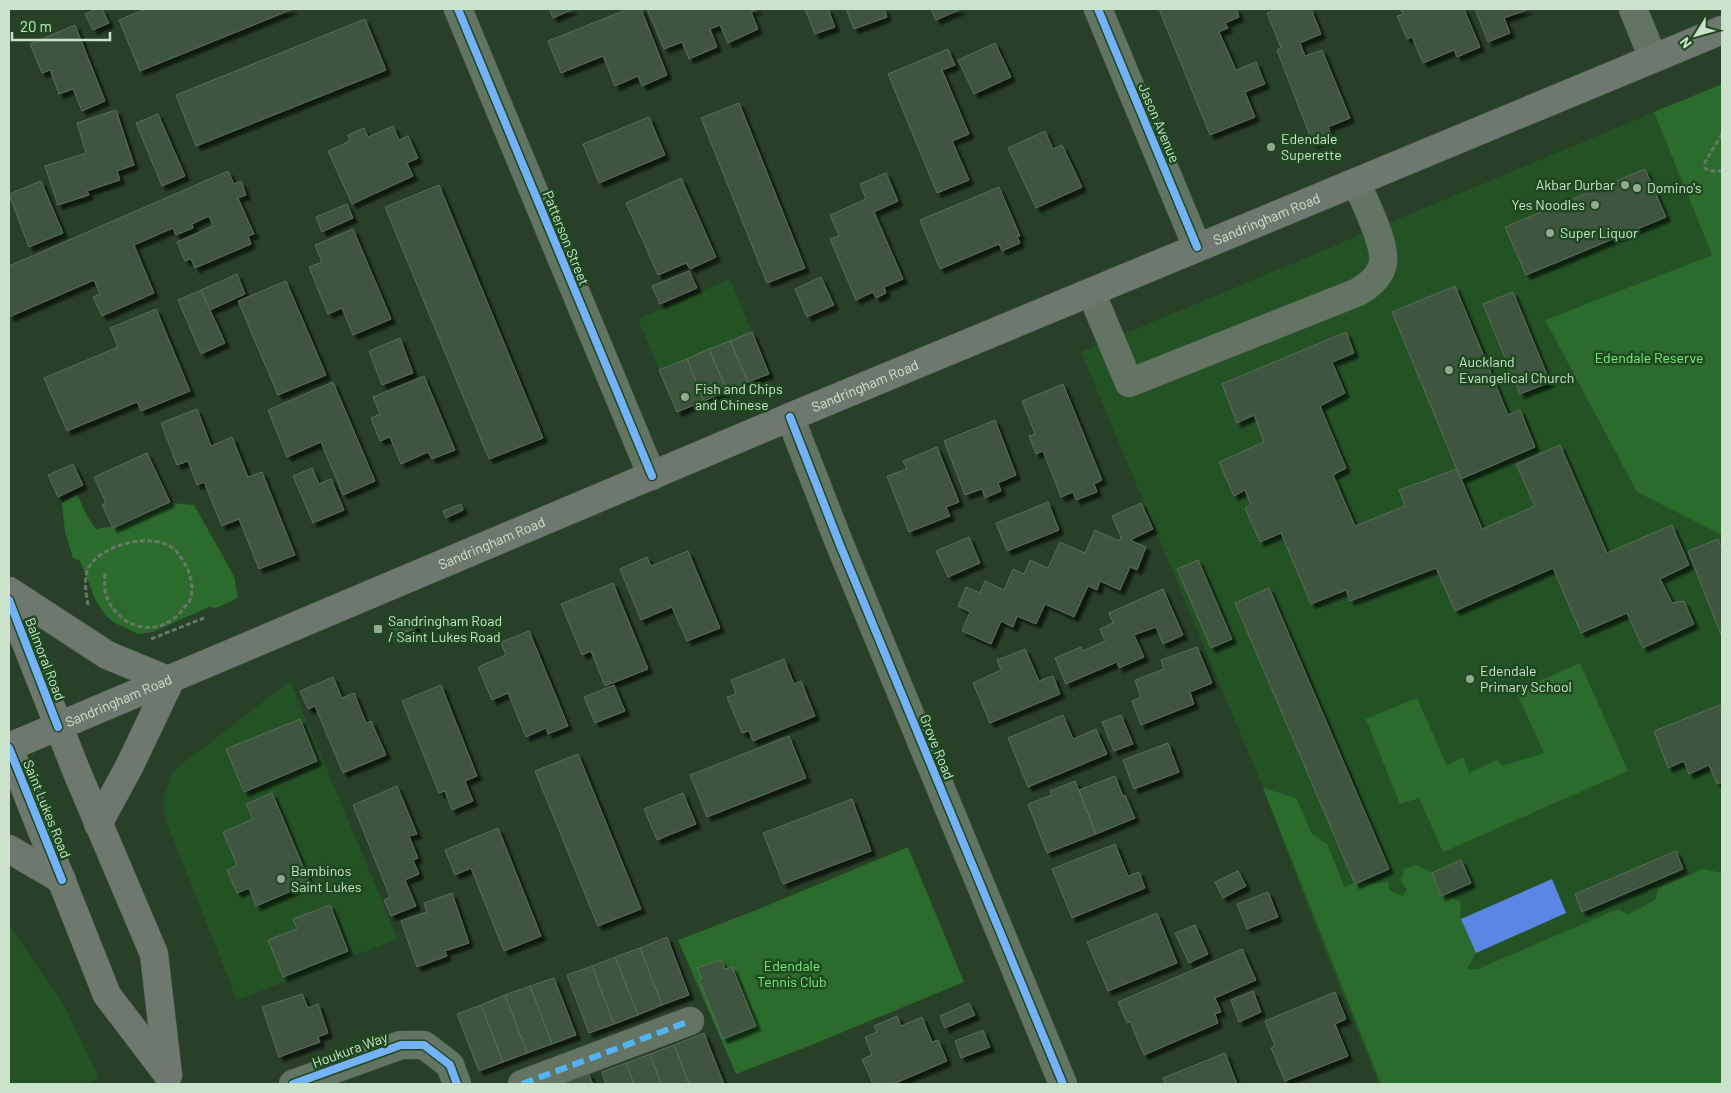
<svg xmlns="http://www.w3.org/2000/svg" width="1731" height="1093" font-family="Barlow,sans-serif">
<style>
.built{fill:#235225}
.green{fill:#2b6c2d}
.water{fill:#5a87e3}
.building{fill:#415441;stroke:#5a6d59;filter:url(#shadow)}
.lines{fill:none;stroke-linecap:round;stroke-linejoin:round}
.minor-casing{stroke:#485d48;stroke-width:29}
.major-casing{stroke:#485d48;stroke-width:29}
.path{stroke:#687868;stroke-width:3;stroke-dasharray:5 2.5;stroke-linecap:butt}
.minor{stroke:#637562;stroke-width:28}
.major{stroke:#6f786f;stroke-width:28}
.quiet{stroke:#52b3f8;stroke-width:6;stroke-dasharray:12 6;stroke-linecap:butt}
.cycleway-casing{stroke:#1e491f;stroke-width:11}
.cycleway{stroke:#73b2f8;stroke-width:8}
.poi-dot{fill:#92aa91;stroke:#1e491f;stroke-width:2}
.labels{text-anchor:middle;stroke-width:5;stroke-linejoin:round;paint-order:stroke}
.street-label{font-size:14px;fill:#cbe3ca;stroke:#1e491f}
.poi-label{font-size:14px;fill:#cbe3ca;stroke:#1e491f;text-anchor:start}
.park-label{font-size:14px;fill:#77f079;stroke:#1e491f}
</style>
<defs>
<filter id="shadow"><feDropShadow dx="4.5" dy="4.5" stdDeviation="1" flood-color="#0009"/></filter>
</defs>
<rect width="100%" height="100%" fill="#283f28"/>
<g class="built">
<path d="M1654 112 1712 255 1545 320 1637 492 1722 535V1084H1379L1321 941 1263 788 1081 352Z"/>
<path d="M730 279 769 374 677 412 638 319Z"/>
<path d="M290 681 398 939 237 1000 165 819 163 800 173 771Z"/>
<path d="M9 925 64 1005 99 1078 85 1084H9Z"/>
</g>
<g class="green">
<path d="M1722 84V535L1637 492 1545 320 1712 255 1654 112Z"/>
<path d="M77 494 87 516 96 529 122 525 171 503 194 505 234 576 238 598 216 608 209 607 153 632 138 634 115 623 106 616 96 601 80 561 73 558 65 532 62 503Z"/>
<path d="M1580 663 1628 771 1443 852 1419 798 1400 804 1366 719 1417 698 1447 766 1463 757 1469 773 1497 760 1502 766 1544 753 1516 691Z"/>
<path d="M1263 788 1296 798 1312 834 1328 845 1344 887 1358 882 1373 884 1388 882 1389 890 1403 896 1407 889 1401 882 1404 869 1416 865 1432 873 1446 894 1460 902 1461 919 1476 953 1467 969H1478L1618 909 1627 915 1655 900 1659 888 1703 869 1722 873V1084H1381Z"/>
<path d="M908 847 964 982 809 1046 736 1074 678 940 754 911Z"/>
</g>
<path class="water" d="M1552 879 1566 913 1476 953 1461 919Z"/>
<g class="building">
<path d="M97 9H102L109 23 93 30 85 14Z"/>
<path d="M146 9H293L140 71 119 20Z"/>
<path d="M549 9H573L553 18Z"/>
<path d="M628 9H641L667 75 642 86 638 76 615 86 603 56 561 73 548 41Z"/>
<path d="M647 9H758L751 12 758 29 728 43 720 25 710 29 717 47 689 59 682 42 664 49Z"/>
<path d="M805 9H828L835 27 815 34Z"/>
<path d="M846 9H884L887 17 854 29Z"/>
<path d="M931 9H961L936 20Z"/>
<path d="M1159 9H1236L1239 17 1225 23 1228 28 1219 32 1236 70 1256 62 1265 84 1245 92 1255 117 1210 135Z"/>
<path d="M1272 9H1311L1321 34 1300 43 1305 56 1322 50 1350 118 1328 127 1332 136 1313 144 1277 50 1281 48 1267 13 1272 11Z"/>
<path d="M1400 9H1464L1480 47 1457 57 1454 50 1423 63 1412 37 1407 39 1397 16 1403 14Z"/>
<path d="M1475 9H1529L1504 18 1510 33 1488 42Z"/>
<path d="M365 19 386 70 196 146 176 95Z"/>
<path d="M75 25 105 101 82 111 73 89 59 94 50 70 42 73 30 44Z"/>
<path d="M995 43 1011 77 974 94 958 60Z"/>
<path d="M948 49 955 65 942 70 969 134 952 141 969 180 937 193 888 74Z"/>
<path d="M739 103 805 268 767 283 701 118Z"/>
<path d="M116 110 134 165 117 171 120 180 87 191 89 195 58 205 45 166 86 153 77 123Z"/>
<path d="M158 114 185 176 162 186 136 123Z"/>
<path d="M649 117 665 155 599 183 583 144Z"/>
<path d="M393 126 399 140 408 136 418 158 407 163 413 176 352 204 328 151 350 141 348 135 364 128 368 137Z"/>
<path d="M1045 131 1053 149 1062 145 1082 187 1036 208 1008 148Z"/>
<path d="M1645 169 1666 217 1526 275 1505 227Z"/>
<path d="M228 171 234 184 241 181 246 195 238 198 254 234 248 236 251 244 195 268 191 259 185 261 177 242 213 226 209 216 192 224 193 228 176 235 173 228 134 245 154 293 102 316 93 297 100 294 94 280 9 317V266Z"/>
<path d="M886 173 898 201 874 212 903 279 884 287 886 293 876 298 873 292 856 300 830 239 839 236 830 215 866 199 860 184Z"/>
<path d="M681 178 716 257 690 269 686 263 658 275 626 203Z"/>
<path d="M41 181 63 233 29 247 9 194Z"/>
<path d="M439 185 543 438 489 459 385 207Z"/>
<path d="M999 187 1020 236H1017L1020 243 1002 251 999 244 940 269 920 220Z"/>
<path d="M347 204 353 218 322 232 316 217Z"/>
<path d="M353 229 391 319 353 335 342 308 328 314 309 267 322 262 315 245Z"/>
<path d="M689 271 697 288 660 304 652 286Z"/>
<path d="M237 274 245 294 210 310 201 290Z"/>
<path d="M821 277 834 305 807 317 795 289Z"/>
<path d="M286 281 326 375 278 395 238 301Z"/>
<path d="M1455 286 1508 415 1520 410 1535 447 1461 479 1392 312Z"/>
<path d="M201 290 225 343 201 354 178 300Z"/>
<path d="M1513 292 1550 382 1520 394 1483 304Z"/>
<path d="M156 309 190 391 141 411 137 402 67 431 44 378 118 347 110 328Z"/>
<path d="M752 332 769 374 748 382 730 341Z"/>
<path d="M1346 332 1354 353 1332 362 1345 393 1320 406 1346 468 1333 475 1355 526 1405 506 1399 490 1457 469 1482 529 1535 506 1516 464 1560 445 1607 553 1672 525 1689 565 1660 579 1672 603 1684 601 1694 624 1643 648 1627 613 1581 633 1553 568 1455 611 1436 568 1350 601 1346 590 1311 604 1281 533 1260 542 1245 508 1251 505 1245 490 1234 496 1219 462 1264 442 1254 415 1237 423 1222 384Z"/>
<path d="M400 338 413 373 382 385 369 351Z"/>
<path d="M730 341 748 382 727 391 709 349Z"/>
<path d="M709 349 727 391 704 401 687 359Z"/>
<path d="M687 359 704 401 677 412 659 370Z"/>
<path d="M424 376 455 450 432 459 428 452 401 464 390 437 380 441 371 418 380 414 373 397Z"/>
<path d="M333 382 375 481 343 495 321 442 287 457 268 410Z"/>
<path d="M1063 384 1102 480 1094 484 1097 492 1076 500 1073 492 1061 497 1043 451 1036 454 1029 436 1035 434 1022 401Z"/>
<path d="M197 409 211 446 232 437 248 477 262 472 295 555 259 569 239 519 222 526 204 482 197 485 188 461 177 465 161 423Z"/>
<path d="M995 420 1016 475 998 483 1001 491 985 498 982 489 965 495 944 441Z"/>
<path d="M937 447 959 502 946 507 950 516 909 532 887 476 907 469 903 461Z"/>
<path d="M147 453 170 502 113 528 102 505 106 503 94 477Z"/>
<path d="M73 464 83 485 58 497 48 475Z"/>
<path d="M312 468 319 484 331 479 344 510 313 523 293 476Z"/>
<path d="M1048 502 1059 530 1007 551 996 523Z"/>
<path d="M1141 503 1153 529 1130 540 1146 547 1137 570 1130 567 1120 590 1100 581 1097 590 1088 586 1074 617 1045 604 1036 624 1017 616 1013 627 1001 621 991 644 962 631 970 612 958 606 966 587 980 593 985 581 1004 590 1013 569 1024 574 1030 560 1048 568 1060 542 1085 553 1095 530 1119 541 1121 537 1112 516Z"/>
<path d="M461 504 463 510 446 518 443 511Z"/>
<path d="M969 537 980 563 948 577 936 551Z"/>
<path d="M1718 539 1722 549V637L1688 551Z"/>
<path d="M688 551 720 628 687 641 672 607 641 620 620 569 647 557 651 566Z"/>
<path d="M1198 560 1232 639 1211 648 1177 569Z"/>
<path d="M613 583 648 669 605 686 591 651 582 655 561 604Z"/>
<path d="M1269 588 1389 869 1355 884 1235 603Z"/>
<path d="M1163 589 1183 635 1163 644 1156 627 1134 635 1144 657 1119 668 1117 662 1066 684 1055 658 1081 647 1083 651 1105 641 1100 629 1113 623 1109 613Z"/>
<path d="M414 622 416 628 394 637 391 630Z"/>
<path d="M529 631 568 726 548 734 546 728 526 737 508 693 492 700 478 667 506 655 501 642Z"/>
<path d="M1197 647 1212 683 1190 692 1194 704 1141 725 1132 701 1141 697 1135 680 1164 669 1161 660Z"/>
<path d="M1025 649 1039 681 1053 676 1060 694 990 723 973 683 1001 670 997 660Z"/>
<path d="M784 659 794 684 801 681 815 716 753 741 749 731 742 733 727 697 736 694 731 680Z"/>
<path d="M333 677 342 698 354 693 366 723 371 721 386 755 343 773 315 706 308 709 300 691Z"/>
<path d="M441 685 477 776 465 781 473 801 452 810 445 791 439 793 402 701Z"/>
<path d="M614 685 625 711 595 723 584 697Z"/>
<path d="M1722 704V782L1717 784 1709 765 1689 774 1684 761 1668 768 1654 731Z"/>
<path d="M1063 715 1073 739 1096 729 1107 754 1028 787 1008 738Z"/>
<path d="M1121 715 1133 744 1114 751 1102 722Z"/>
<path d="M300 719 317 761 244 792 226 749Z"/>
<path d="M789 736 806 778 707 817 690 775Z"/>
<path d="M1168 743 1179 772 1134 789 1123 760Z"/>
<path d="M578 754 641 909 598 926 535 771Z"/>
<path d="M1115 776 1123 796 1125 795 1135 818 1096 834 1079 790Z"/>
<path d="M1075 781 1096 834 1047 853 1028 804 1052 795 1050 791Z"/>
<path d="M397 786 417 834 409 836 418 858 413 860 419 874 405 880 416 906 391 916 384 900 390 897 353 805Z"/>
<path d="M272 793 310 883 256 906 249 888 237 893 227 870 237 865 223 832 253 819 246 804Z"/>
<path d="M683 793 696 824 657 840 644 809Z"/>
<path d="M852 799 871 851 783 884 763 833Z"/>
<path d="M498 828 541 936 504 951 471 868 455 875 445 850Z"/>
<path d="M1115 844 1128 876 1139 872 1145 888 1072 918 1052 869Z"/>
<path d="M1676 851 1683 869 1582 912 1575 894Z"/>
<path d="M1461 860 1471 883 1441 896 1432 873Z"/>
<path d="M1238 871 1246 886 1223 898 1215 882Z"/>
<path d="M1268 892 1278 917 1247 929 1237 904Z"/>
<path d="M452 893 469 943 445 951 447 956 417 967 401 921 427 912 424 903Z"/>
<path d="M330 905 348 951 283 977 268 940 297 929 293 919Z"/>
<path d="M1157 913 1177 963 1108 991 1087 942Z"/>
<path d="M1195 925 1208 954 1189 963 1175 933Z"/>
<path d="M667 937 689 995 662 1005 640 948Z"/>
<path d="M640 948 662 1005 638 1015 615 957Z"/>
<path d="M1242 949 1256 980 1215 998 1221 1012 1215 1014 1218 1023 1144 1055 1130 1022 1127 1023 1118 1002Z"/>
<path d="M615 957 638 1015 614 1024 592 966Z"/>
<path d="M721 960 725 969 732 967 756 1026 723 1039 699 980 702 979 697 968Z"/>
<path d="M592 966 614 1024 589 1033 567 975Z"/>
<path d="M554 978 576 1035 552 1044 530 986Z"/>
<path d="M530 986 552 1044 527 1053 505 995Z"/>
<path d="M1253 991 1261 1012 1239 1022 1231 1000Z"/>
<path d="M1335 992 1346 1019 1335 1024 1348 1056 1285 1081 1271 1048 1275 1046 1265 1021Z"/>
<path d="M302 994 308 1008 318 1004 328 1033 318 1037 320 1042 279 1057 262 1007Z"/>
<path d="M505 995 527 1053 503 1062 481 1005Z"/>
<path d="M969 1003 975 1015 945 1028 940 1016Z"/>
<path d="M481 1005 503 1062 479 1071 457 1014Z"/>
<path d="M897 1016 901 1026 922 1017 932 1042 938 1040 947 1061 893 1084H873L862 1059 872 1055 865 1037 877 1032 874 1026Z"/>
<path d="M983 1030 990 1047 961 1058 955 1041Z"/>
<path d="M704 1033 724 1084H689L674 1045Z"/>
<path d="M674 1045 689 1084H661L650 1054Z"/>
<path d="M1225 1053 1237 1084H1165L1163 1078Z"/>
<path d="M650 1054 661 1084H634L626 1063Z"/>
<path d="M626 1063 634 1084H606L602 1072Z"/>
<path d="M588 1073 593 1084H565L564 1082Z"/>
</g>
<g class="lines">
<defs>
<g id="minor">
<path d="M458 9 652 476"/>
<path d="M1098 9 1197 247"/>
<path d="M1633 9 1653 58"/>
<path d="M1091 292 1129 383 1358 292C1368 286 1378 279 1382 267 1389 248 1364 201 1356 182"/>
<path d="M790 417 840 545 1063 1084"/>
<path d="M293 1084 401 1045H424L450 1065 457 1084"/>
<path d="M522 1084 690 1021"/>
</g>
<g id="major">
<path d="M9 591 107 655 170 681"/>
<path d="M9 600 76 770 154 954 168 1075"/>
<path id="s1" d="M9 747 790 417 1722 30"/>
<path d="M9 748 107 995 168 1075"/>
<path d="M98 824 130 765 170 681"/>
<path d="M9 849 62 880"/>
</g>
</defs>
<use href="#minor" class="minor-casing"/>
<use href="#major" class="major-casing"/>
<g class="path">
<path d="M1722 134 1705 162V168L1709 171H1722"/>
<path d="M88 605C86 593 83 578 89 567 102 544 156 530 176 551 187 564 196 583 190 600 189 603 185 606 183 609 167 631 137 634 118 614 106 602 103 590 105 573"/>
<path d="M151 639 204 618"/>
</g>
<use href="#minor" class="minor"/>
<use href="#major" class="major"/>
<path class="quiet" d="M522 1084 690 1021"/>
<defs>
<g id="cycleway">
<path d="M458 9 652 476"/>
<path d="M1098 9 1197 247"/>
<path d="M790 417 840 545 1063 1084"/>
<path d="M9 600 58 727"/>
<path d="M9 748 62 880"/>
<path d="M293 1084 401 1045H424L450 1065 457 1084"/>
</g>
</defs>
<use href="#cycleway" class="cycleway-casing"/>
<use href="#cycleway" class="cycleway"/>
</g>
<g class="poi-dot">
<circle cx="1271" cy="147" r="5"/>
<circle cx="1625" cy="185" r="5"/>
<circle cx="1637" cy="188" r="5"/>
<circle cx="1595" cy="205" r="5"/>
<circle cx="1550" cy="233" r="5"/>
<circle cx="1449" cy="370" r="5"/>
<circle cx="685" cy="397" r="5"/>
<rect x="373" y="624" width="10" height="10" rx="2.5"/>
<circle cx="1470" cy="679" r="5"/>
<circle cx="281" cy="879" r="5"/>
</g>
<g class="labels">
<g class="street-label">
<text transform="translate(1159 123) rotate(67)" y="5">Jason Avenue</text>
<text dy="5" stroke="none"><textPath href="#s1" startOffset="1364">Sandringham Road</textPath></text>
<text transform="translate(566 238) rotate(68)" y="5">Patterson Street</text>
<text dy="5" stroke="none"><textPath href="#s1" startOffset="929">Sandringham Road</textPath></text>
<text dy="5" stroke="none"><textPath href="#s1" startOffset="524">Sandringham Road</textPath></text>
<text transform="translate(45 659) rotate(69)" y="5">Balmoral Road</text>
<text dy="5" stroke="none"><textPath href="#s1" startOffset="119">Sandringham Road</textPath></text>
<text transform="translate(937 747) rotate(68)" y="5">Grove Road</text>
<text transform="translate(47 809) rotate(68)" y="5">Saint Lukes Road</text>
<text transform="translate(350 1050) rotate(-20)" y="5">Houkura Way</text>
</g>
<g class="poi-label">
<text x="1281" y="144">Edendale<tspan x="1281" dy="16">Superette</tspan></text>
<text x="1615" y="190" text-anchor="end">Akbar Durbar</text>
<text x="1647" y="193">Domino's</text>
<text x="1585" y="210" text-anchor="end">Yes Noodles</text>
<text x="1560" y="238">Super Liquor</text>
<text x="1459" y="367">Auckland<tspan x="1459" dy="16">Evangelical Church</tspan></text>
<text x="695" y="394">Fish and Chips<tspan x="695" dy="16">and Chinese</tspan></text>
<text x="388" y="626">Sandringham Road<tspan x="388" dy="16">/ Saint Lukes Road</tspan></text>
<text x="1480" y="676">Edendale<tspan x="1480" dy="16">Primary School</tspan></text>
<text x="291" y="876">Bambinos<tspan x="291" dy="16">Saint Lukes</tspan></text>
</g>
<g class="park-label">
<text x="1649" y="363">Edendale Reserve</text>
<text x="792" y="971">Edendale<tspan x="792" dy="16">Tennis Club</tspan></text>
</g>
</g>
<rect width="1731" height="1093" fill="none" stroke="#cbe3ca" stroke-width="20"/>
<g transform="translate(1696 35) rotate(233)" stroke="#1e491f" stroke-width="4" paint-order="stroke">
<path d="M0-4L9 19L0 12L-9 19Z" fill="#cbe3ca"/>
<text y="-8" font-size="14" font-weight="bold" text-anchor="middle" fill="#cbe3ca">N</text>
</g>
<path d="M12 32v8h98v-8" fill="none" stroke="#cbe3ca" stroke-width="2.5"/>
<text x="20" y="32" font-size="15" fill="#cbe3ca" stroke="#1e491f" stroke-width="4" paint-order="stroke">20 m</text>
</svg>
